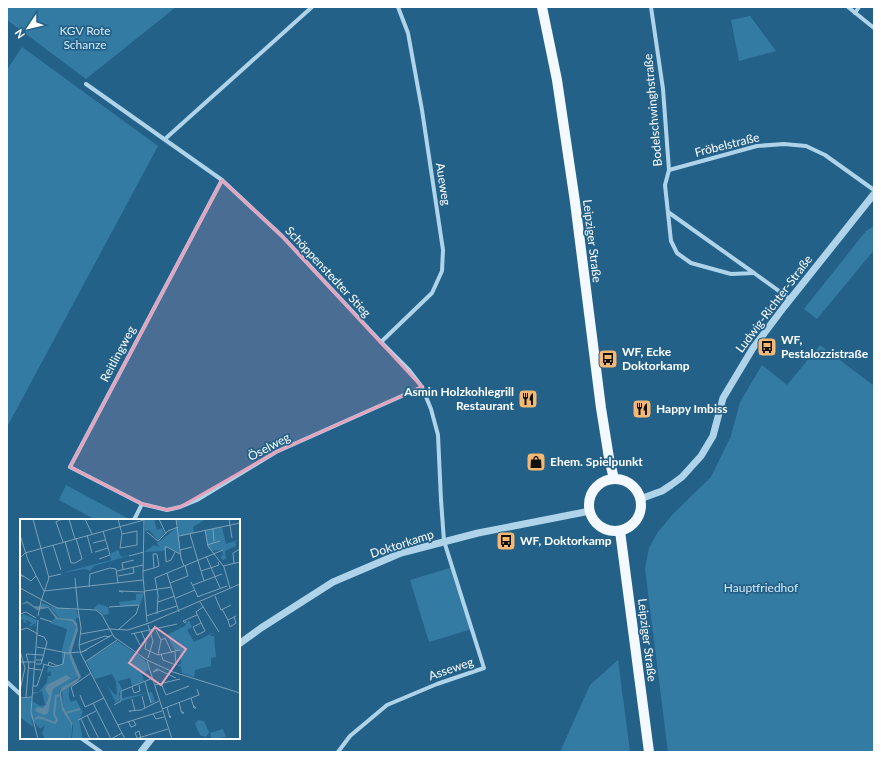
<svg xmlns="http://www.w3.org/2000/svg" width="881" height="759" font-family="Lato,sans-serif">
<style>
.green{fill:#347ba4}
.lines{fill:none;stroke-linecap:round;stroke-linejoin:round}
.minor{stroke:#afd4ea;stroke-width:4}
.tertiary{stroke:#afd4ea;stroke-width:7}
.primary{stroke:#f3f9fe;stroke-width:10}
.marked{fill:#e7a3bd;fill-opacity:0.2;stroke:#e7a3bd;stroke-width:3;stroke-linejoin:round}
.labels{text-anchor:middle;stroke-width:3.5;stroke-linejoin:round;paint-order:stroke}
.park-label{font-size:12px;fill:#d4eaf7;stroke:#236189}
.street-label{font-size:12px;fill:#fff;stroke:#236189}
.poi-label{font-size:12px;font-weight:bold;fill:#fff;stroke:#236189;text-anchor:start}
.inset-river{fill:none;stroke:#5d88a3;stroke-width:2}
.inset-road{fill:none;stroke:#7ba0b8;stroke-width:1}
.view{fill:#e7a3bd;fill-opacity:0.15;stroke:#e7a3bd;stroke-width:2}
.inset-edge{fill:none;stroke:#fff;stroke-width:2}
</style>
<rect width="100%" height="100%" fill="#236189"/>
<g class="green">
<path d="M7 7H176L86 79 7 20Z"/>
<path d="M750 16 776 51 739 61 731 20Z"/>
<path d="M22 47 158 146 7 427V70Z"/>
<path d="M874 226V250L817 319 804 309 866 231Z"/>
<path d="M820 345 874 386V752H668L645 569 649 548 658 532 673 514 711 477 731 436 740 402 762 365 787 385Z"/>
<path d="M66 485 131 520H96L59 500Z"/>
<path d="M453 567 472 629 429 642 410 580Z"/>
<path d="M618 660 630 752H560L590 685Z"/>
</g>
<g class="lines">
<g class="minor">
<path d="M651 7 663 89 669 170 665 185 671 241 677 253 691 263 731 274 754 273 668 212"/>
<path d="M848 7 874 28"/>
<path d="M855 13 859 7"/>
<path d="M86 84 222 180 282 236 381 342 409 370 422 387 431 409 438 435 441 500 444 541 484 668 437 684 387 705 350 736 338 752"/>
<path d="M165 139 312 7"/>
<path d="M669 170 757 146 784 144 806 146 825 155 874 190"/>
<path d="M754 273 790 299"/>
<path d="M381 342 432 293 442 271 443 250 422 110 408 33 398 7"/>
<path d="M142 504 70 467 222 180"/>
<path d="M134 520 142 504 167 510 180 507 197 500 276 452 422 387"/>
<path d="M7 682 21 695"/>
<path d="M81 738 101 752"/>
</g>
<g class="tertiary">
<path d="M640 499 662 491 671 485 682 477 701 456 713 436 723 398 753 348 784 307 874 194"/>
<path d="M239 644 261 628 333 582 401 553 478 533 590 511"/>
<path d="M141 752 152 738"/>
</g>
<g class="primary">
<path d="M542 7 557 80 575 202 601 408 609 458 614 479"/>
<circle cx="615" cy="505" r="26"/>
<path d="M620 531 649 752"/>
</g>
</g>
<path class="marked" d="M222 180 282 236 422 387 276 452 180 507 167 510 142 504 70 467Z"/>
<defs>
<symbol id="bus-square" viewBox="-11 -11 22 22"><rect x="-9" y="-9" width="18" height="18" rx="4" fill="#f5b872" stroke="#236189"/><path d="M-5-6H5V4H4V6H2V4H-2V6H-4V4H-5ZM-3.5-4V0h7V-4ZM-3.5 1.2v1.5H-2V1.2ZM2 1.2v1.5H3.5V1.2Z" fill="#111"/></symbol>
<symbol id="restaurant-square" viewBox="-11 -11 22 22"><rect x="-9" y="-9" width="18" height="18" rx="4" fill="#f5b872" stroke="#236189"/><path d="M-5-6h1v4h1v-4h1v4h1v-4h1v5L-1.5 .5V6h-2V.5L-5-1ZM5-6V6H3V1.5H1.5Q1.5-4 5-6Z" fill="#111"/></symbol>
<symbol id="shop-square" viewBox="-11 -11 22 22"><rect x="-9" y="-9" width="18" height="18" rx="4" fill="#f5b872" stroke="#236189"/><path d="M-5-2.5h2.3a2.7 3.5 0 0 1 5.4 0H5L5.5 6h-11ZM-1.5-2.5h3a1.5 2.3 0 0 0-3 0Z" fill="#111"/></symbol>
</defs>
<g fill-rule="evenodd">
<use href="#bus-square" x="756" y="336" width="22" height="22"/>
<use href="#bus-square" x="597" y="348" width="22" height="22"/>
<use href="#restaurant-square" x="517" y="388" width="22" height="22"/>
<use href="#restaurant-square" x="631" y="398" width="22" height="22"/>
<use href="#shop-square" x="525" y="451" width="22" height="22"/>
<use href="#bus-square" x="495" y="530" width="22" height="22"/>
</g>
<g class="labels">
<g class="park-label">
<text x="85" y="35">KGV Rote<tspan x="85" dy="14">Schanze</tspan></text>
<text x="761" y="592">Hauptfriedhof</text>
</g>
<g class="street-label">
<text transform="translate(653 110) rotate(-95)" y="4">Bodelschwinghstraße</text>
<text transform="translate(727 145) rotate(-14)" y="4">Fröbelstraße</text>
<text transform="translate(443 184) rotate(81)" y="4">Aueweg</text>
<text transform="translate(592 241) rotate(83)" y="4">Leipziger Straße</text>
<text transform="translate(328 272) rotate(47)" y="4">Schöppenstedter Stieg</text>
<text transform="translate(774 304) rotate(-53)" y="4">Ludwig-Richter-Straße</text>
<text transform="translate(118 354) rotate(-62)" y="4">Reitlingweg</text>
<text transform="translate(269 447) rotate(-28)" y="4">Öselweg</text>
<text transform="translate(402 544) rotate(-18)" y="4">Doktorkamp</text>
<text transform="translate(647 640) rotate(83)" y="4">Leipziger Straße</text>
<text transform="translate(451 669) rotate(-19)" y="4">Asseweg</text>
</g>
<g class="poi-label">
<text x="781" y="344">WF,<tspan x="781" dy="14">Pestalozzistraße</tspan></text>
<text x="622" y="356">WF, Ecke<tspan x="622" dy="14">Doktorkamp</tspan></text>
<text x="514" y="396" text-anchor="end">Asmin Holzkohlegrill<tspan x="514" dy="14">Restaurant</tspan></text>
<text x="656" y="413">Happy Imbiss</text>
<text x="550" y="466">Ehem. Spielpunkt</text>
<text x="520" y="545">WF, Doktorkamp</text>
</g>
</g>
<g transform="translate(20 519)">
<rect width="220" height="220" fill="#236189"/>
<path d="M125 0H134L137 11 142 9 144 15 138 21 129 11 125 12ZM156 0H186L173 8 174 14 159 17 160 35 147 28 144 32 124 33 134 26 139 28 137 24 158 8ZM202 8 206 25 220 20 215 23 216 27 205 32 206 40 203 41 200 38 203 36 202 31 193 32 188 29 185 11ZM98 31 101 38 111 36 74 47 70 52 65 50 41 54 91 41 90 35ZM124 74 120 86 100 87 99 83 116 81V75ZM22 84 35 89 56 91 59 99H56V103L39 99 30 88H20ZM79 85 88 88 89 95 83 96 74 89ZM3 95 17 101 15 109V104L10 108V106L7 107 12 104 5 100 7 104 3 103 4 100 0 101ZM35 99 52 102 56 108 48 135 53 141 58 158 40 170 39 176 42 191 51 205V220H25L22 214 25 206 20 210 11 199 13 208 0 198V180L11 178V199L12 182 20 187 25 186 22 172 20 173 13 175V173H19L27 163 28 157H31V152L27 154 28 148 35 149 42 146V131L47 110 30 104ZM169 101 172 108 167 111 174 123 193 114 190 117H194L196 138 191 139V147L175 151 174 158 162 154 161 148 157 146 161 145 160 131 155 132 147 116 165 107ZM97 122 124 140 129 150 122 155 124 162 112 167 110 159 98 162 102 170 99 174 100 181 96 184 87 166 95 176 97 175 96 163 92 155 75 160 67 144 68 141ZM49 167V179L51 183 56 181 63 193 59 201 63 220H52L53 207 43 187 42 171ZM132 173 135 183 131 184 128 174 102 182V179ZM178 201 184 202 189 213 186 218 180 216 175 205ZM203 210 206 218 192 220 190 214Z" fill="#347ba4"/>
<path d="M7 82 14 87 29 88 38 99 52 100 57 104 58 111 51 134 61 158 57 163 41 173 43 187 52 204V220L51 205 42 191 39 176 41 169 58 159 48 134 56 108 52 102 36 100 28 89 17 91 7 84 0 86ZM46 156 51 159 33 170 28 194 24 196 15 192 17 188 23 189 26 186 29 177 25 170 27 166Z" fill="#5d88a3"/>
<path class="inset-river" d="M45 194 60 190M15 200 19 198 35 204 37 201 34 195 36 177 40 176"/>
<path class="inset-road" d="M13 0 29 59 21 82M42 0 36 3 43 23M49 0 55 20M65 0 72 15M98 0 102 15 100 29 117 26V12L102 15M139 0 146 15M156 0 161 39 164 47M209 0 212 19M124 1 123 57 127 103M193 10 194 22M185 11 188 27 204 48 210 69M127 13 138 22 148 12 158 8M170 15 184 62M0 16 8 41 24 72 123 61M67 16 72 34M159 17 220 4M45 22 51 44H55L62 40 56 19M73 24 85 21M33 26 41 51M187 26 200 22M160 31 172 28M75 33 88 29M155 33 151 41 146 43 145 28H147L160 35M109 37 124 33M186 37 200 69M0 39 5 34 124 1M79 40 90 36 83 12M214 44 213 34 220 30M203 47 220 43M103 50 102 44 114 41M97 52 123 46M123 52 134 49 133 35H137L139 47 134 49M181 52 199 46 198 43M147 54 159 93M98 57 114 54 113 48M3 58 0 55 11 62 16 57M28 58 41 55M55 59 58 90M171 63 178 78M150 64 168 57 165 46M173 66 202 55M69 68 70 55 90 49 96 50 98 64M0 69 37 89 76 91 82 96 94 118 127 141 153 153 220 174M125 72 152 68M103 73 99 72 125 73M195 77 201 91 211 86M177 78 207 67M156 79 175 71M138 83 155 77M180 83 199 113M89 88 119 86 116 95 99 110M58 90 61 109 59 127 61 135 105 220M202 90 208 101 216 97M0 95 6 93 16 99M137 95 138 76 135 59 203 31M18 97 21 82M126 97 157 87M20 99 32 103M18 101 11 193 18 220M208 101 210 108 216 104 214 98M166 102 165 104 163 102 177 96M129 104 220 65M181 104 173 108 177 116 185 112 176 93 183 88M89 110 108 111 129 104 126 105M0 111 7 109 18 115M136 111 141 121 138 136M121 112 126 123 125 130 138 136 160 131M114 114 120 126M61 115 89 110M111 115 157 105M18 116 24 118 27 123 22 142M141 121 145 119 152 134M59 126 85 117 90 118M17 128 47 134 62 133M67 131 62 133 92 116M0 132 5 149 0 171M141 135 143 141 156 146 155 132M128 139 133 122 128 106M8 142 6 135 23 136M127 142 152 220M0 143H16M65 143 97 121M16 145H21L22 141H16M23 145 34 148 43 145 45 133M28 147 29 143 38 147M8 149 21 151M138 151 133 153 137 150 156 159M125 163 131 184M141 164 146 176 169 167M135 166 160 160M13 167H17L24 146M112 168 114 174 120 172 119 166M60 176 65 188 84 179M122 177 125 189M6 178 9 142M54 178 51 168 71 154M0 179 12 178M171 179 174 189H176L174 187M112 180 115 192M159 183 161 191V192L162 194H164L161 192M73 184 91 220M94 186 101 182V172L133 159M147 188 149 196 150 199 151 198 149 196M142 190 179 176 177 170M111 193 109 192 121 191 139 182M133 195 136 200 144 198M67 196 79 220M61 200 70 220M58 201 76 192M108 202 111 208 116 206 113 201M98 206 142 192M117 219 115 214 119 212 121 220M91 220 102 214M115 220 148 210"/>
<path class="view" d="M135 108 166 130 141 166 109 144Z"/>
<rect width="220" height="220" class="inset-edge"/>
</g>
<rect width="881" height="759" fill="none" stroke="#ffffff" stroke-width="16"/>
<g transform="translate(28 28) rotate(235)" stroke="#236189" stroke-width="3" paint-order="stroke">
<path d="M0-3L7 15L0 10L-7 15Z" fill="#ffffff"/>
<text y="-6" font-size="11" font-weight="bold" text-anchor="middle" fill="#ffffff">N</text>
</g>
</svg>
